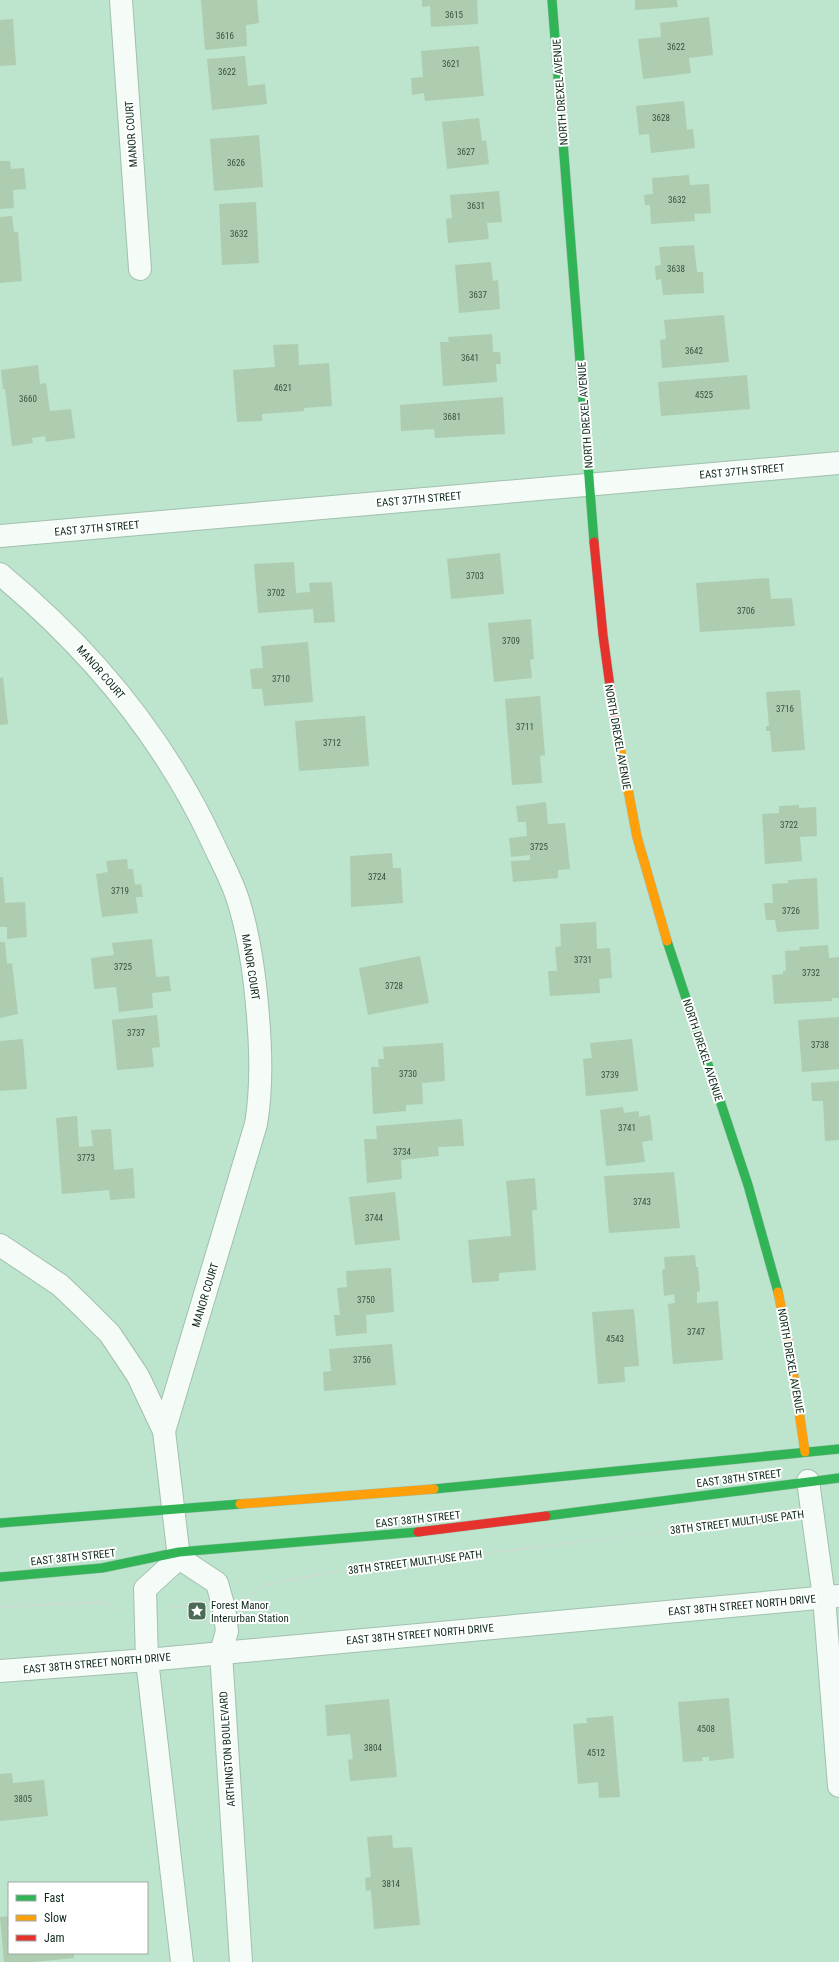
<svg xmlns="http://www.w3.org/2000/svg" width="839" height="1962" font-family="'Roboto Condensed',sans-serif">
<style>
.building{fill:#aeccaf}
.lines{fill:none;stroke-linecap:round;stroke-linejoin:round}
.street-casing{stroke:#a2c0ae;stroke-width:24}
.fast-casing{stroke:#a2c0ae;stroke-width:10}
.slow-casing{stroke:#a2c0ae;stroke-width:10}
.jam-casing{stroke:#a2c0ae;stroke-width:10}
.path{stroke:#cddad2;stroke-width:2.5;stroke-dasharray:3 3;stroke-linecap:butt}
.street{stroke:#f5fbf7;stroke-width:22}
.fast{stroke:#30b455;stroke-width:9}
.slow{stroke:#ff9f0a;stroke-width:9}
.jam{stroke:#e5322d;stroke-width:9}
.labels{text-anchor:middle;stroke-width:4;stroke-linejoin:round;paint-order:stroke}
.number-label{font-size:9px;fill:#35523f}
.street-label{font-size:11px;fill:#0d291a;stroke:#fff}
.poi-label{font-size:11px;fill:#0d291a;stroke:#fff;text-anchor:start}
</style>
<rect width="100%" height="100%" fill="#bde4cc"/>
<g class="building">
<path d="M201 0H257L259 23 246 25 247 46 205 50Z"/>
<path d="M422 0H477L478 24 431 27 430 6 422 7Z"/>
<path d="M635 0H677L678 7 635 10Z"/>
<path d="M709 17 713 55 689 58 691 73 643 79 638 39 661 37 660 23Z"/>
<path d="M13 19 16 65 0 66V20Z"/>
<path d="M479 46 484 96 425 101 424 93 412 95 411 78 423 77 421 51Z"/>
<path d="M245 56 248 86 265 84 267 104 212 110 207 59Z"/>
<path d="M684 101 687 130 693 129 695 148 651 153 649 134 639 135 636 106Z"/>
<path d="M479 118 482 141 486 140 489 164 447 169 442 122Z"/>
<path d="M259 135 263 187 214 191 210 139Z"/>
<path d="M0 161H10L11 169 24 168 26 189 13 190 14 208 0 209Z"/>
<path d="M689 175 690 185 709 184 711 213 694 214 695 221 651 224 650 205H645L644 195 653 194 652 178Z"/>
<path d="M499 191 502 222 487 223 489 239 448 243 446 219 452 218 450 195Z"/>
<path d="M256 202 259 263 222 265 219 204Z"/>
<path d="M12 216 14 232H18L22 281 0 283V217Z"/>
<path d="M694 245 697 272H703L704 293 663 295 661 279 656 280 655 266 661 265 659 247Z"/>
<path d="M491 262 493 281 498 280 500 309 459 313 455 265Z"/>
<path d="M724 315 729 362 662 368 660 340 666 339 664 320Z"/>
<path d="M492 334 493 352H500L501 364H496L497 382 443 386 440 342H449L448 337Z"/>
<path d="M298 344 299 365 329 363 332 406 304 408V411L262 414V421L237 422 233 370 275 367 273 345Z"/>
<path d="M38 365 40 384 46 383 50 411 71 409 75 438 46 442 45 436 32 438 33 443 12 446 5 389H3L1 370Z"/>
<path d="M747 375 750 409 661 416 658 382Z"/>
<path d="M503 397 505 434 435 438 434 429 401 431 400 405Z"/>
<path d="M500 553 504 594 451 599 447 559Z"/>
<path d="M294 562 296 593 310 592 309 583 332 582 335 622 314 623 313 609 258 613 254 564Z"/>
<path d="M769 578 771 599 792 598 795 626 700 632 696 583Z"/>
<path d="M531 619 534 659 530 660 532 678 494 682 488 623Z"/>
<path d="M308 642 313 702 264 706 262 689H252L250 669 263 668 261 646Z"/>
<path d="M3 677 8 724 0 725V678Z"/>
<path d="M800 690 805 750 772 752 770 731H766V726H769L766 692Z"/>
<path d="M540 696 545 755 540 756 542 783 512 785 505 699Z"/>
<path d="M365 716 369 766 299 771 295 721Z"/>
<path d="M546 802 548 824 565 823 570 869 558 870V878L513 882 511 861 530 860V855L511 857 509 838 527 836 526 822H518L516 806Z"/>
<path d="M799 805V808L816 807 817 836 800 837 802 861 765 864 762 814 779 813V806Z"/>
<path d="M392 853 393 868H401L403 903 351 907 350 856Z"/>
<path d="M127 859 128 869H133L135 885 141 884 143 897H136L138 913 102 917 96 874 108 872 106 861Z"/>
<path d="M0 877H3L5 903 25 902 27 937 7 939V927H0Z"/>
<path d="M817 878 819 929 777 932 775 920H766L764 903H773L772 884 788 883V880Z"/>
<path d="M596 922 597 949 610 948 612 978 599 979 600 993 550 996 548 971H557L555 947 561 946 560 924Z"/>
<path d="M152 939 156 977 169 976 171 991 152 993 153 1008 119 1012 116 987 94 989 91 958 114 955 112 943Z"/>
<path d="M0 942H5L7 964 12 963 18 1014 0 1018Z"/>
<path d="M828 945 829 958 839 957V998H832V1001L774 1004 772 975 783 974V971H786L785 951 800 950 799 947Z"/>
<path d="M420 956 429 1003 368 1015 359 968Z"/>
<path d="M157 1015 160 1047 152 1048 154 1067 117 1070 112 1020Z"/>
<path d="M839 1017V1069L802 1072 798 1020Z"/>
<path d="M23 1039 27 1089 0 1091V1041Z"/>
<path d="M632 1039 638 1091 586 1096 583 1059 592 1058 590 1043Z"/>
<path d="M443 1043 445 1081 422 1083 423 1104 406 1105V1111L373 1114 371 1067H379L378 1059H384L383 1047Z"/>
<path d="M839 1081V1140L825 1141 823 1101H812L811 1083Z"/>
<path d="M623 1107 624 1113 639 1111V1117L650 1115 653 1140 642 1142 645 1162 606 1166 600 1110Z"/>
<path d="M77 1116 79 1147 93 1146 91 1130 111 1129 114 1170 133 1168 135 1198 110 1200 109 1190 62 1194 56 1118Z"/>
<path d="M462 1119 464 1146 438 1147 439 1156 401 1160 402 1179 367 1183 364 1139H377L376 1126Z"/>
<path d="M674 1172 680 1228 609 1233 604 1176Z"/>
<path d="M535 1178 537 1210H532L536 1270 499 1273V1281L472 1283 468 1240 511 1236 506 1181Z"/>
<path d="M395 1192 400 1240 355 1245 349 1197Z"/>
<path d="M695 1255 696 1267H698L700 1291 697 1292V1303L718 1301 723 1360 673 1364 668 1304 675 1303 674 1294 664 1296 662 1270 665 1269 664 1257Z"/>
<path d="M391 1268 394 1312 366 1315 367 1333 336 1336 334 1315H340L337 1288 347 1287 346 1271Z"/>
<path d="M634 1309 639 1366 624 1367 625 1382 598 1384 592 1312Z"/>
<path d="M392 1344 396 1385 324 1391 323 1372 331 1371 329 1349Z"/>
<path d="M729 1698 734 1758 709 1761V1757H702L703 1761 683 1762 678 1702Z"/>
<path d="M389 1699 397 1777 350 1781 348 1760 353 1759 350 1734 327 1736 325 1705Z"/>
<path d="M613 1716 620 1797 599 1798 598 1782 578 1784 573 1724 587 1723 586 1718Z"/>
<path d="M12 1773 13 1783 44 1780 48 1816 0 1821V1774Z"/>
<path d="M392 1835 393 1848 412 1847 420 1925 374 1929 371 1890 366 1891 365 1878 371 1877 367 1837Z"/>
<path d="M9 1916V1953H74V1958L33 1962H4L0 1917Z"/>
</g>
<g class="lines">
<defs>
<g id="street">
<path d="M121 0 140 269"/>
<path d="M0 536 839 463"/>
<path d="M0 574C89 648 163 736 212 841 221 861 232 880 238 900 250 937 255 978 258 1016 261 1052 262 1089 256 1124L164 1431"/>
<path d="M0 1245 60 1285 81 1305 110 1334 138 1376 164 1431 179 1558 217 1583 224 1608 227 1631 221 1653 241 1962"/>
<path d="M808 1481 824 1597 839 1786"/>
<path d="M179 1558 145 1589 147 1660 182 1962"/>
<path d="M0 1671 147 1660 839 1596"/>
</g>
<g id="fast">
<path d="M552 0 594 542"/>
<path d="M667 941 748 1185 778 1292"/>
<path d="M434 1489 839 1449"/>
<path d="M546 1516 839 1478"/>
<path d="M0 1523 240 1504"/>
<path d="M0 1577 102 1568 179 1552 418 1532"/>
</g>
<g id="slow">
<path d="M614 716 637 837 667 941"/>
<path d="M778 1292 790 1351 805 1452"/>
<path d="M240 1504 434 1489"/>
</g>
<g id="jam">
<path d="M594 542 603 635 614 716"/>
<path d="M418 1532 546 1516"/>
</g>
</defs>
<use href="#street" class="street-casing"/>
<use href="#fast" class="fast-casing"/>
<use href="#slow" class="slow-casing"/>
<use href="#jam" class="jam-casing"/>
<g class="path">
<path d="M250 1598 263 1585 328 1573 787 1516"/>
<path d="M0 1607 101 1602 120 1610"/>
<path d="M172 1608 195 1606"/>
</g>
<use href="#street" class="street"/>
<use href="#fast" class="fast"/>
<use href="#slow" class="slow"/>
<use href="#jam" class="jam"/>
</g>
<defs>
<symbol id="sight-square" viewBox="-11 -11 22 22"><rect x="-9" y="-9" width="18" height="18" rx="4" fill="#4b6a58" stroke="#fff"/><path d="M0-6L1.8-2.2L6-1.7L2.9 1.2L3.7 5.4L0 3.3L-3.7 5.4L-2.9 1.2L-6-1.7L-1.8-2.2Z" fill="#fff"/></symbol>
</defs>
<g fill-rule="evenodd">
<use href="#sight-square" x="186" y="1600" width="22" height="22"/>
</g>
<g class="labels">
<g class="number-label">
<text x="454" y="18">3615</text>
<text x="225" y="39">3616</text>
<text x="676" y="50">3622</text>
<text x="451" y="67">3621</text>
<text x="227" y="75">3622</text>
<text x="661" y="121">3628</text>
<text x="466" y="155">3627</text>
<text x="236" y="166">3626</text>
<text x="677" y="203">3632</text>
<text x="476" y="209">3631</text>
<text x="239" y="237">3632</text>
<text x="676" y="272">3638</text>
<text x="478" y="298">3637</text>
<text x="694" y="354">3642</text>
<text x="470" y="361">3641</text>
<text x="283" y="391">4621</text>
<text x="704" y="398">4525</text>
<text x="28" y="402">3660</text>
<text x="452" y="420">3681</text>
<text x="475" y="579">3703</text>
<text x="276" y="596">3702</text>
<text x="746" y="614">3706</text>
<text x="511" y="644">3709</text>
<text x="281" y="682">3710</text>
<text x="785" y="712">3716</text>
<text x="525" y="730">3711</text>
<text x="332" y="746">3712</text>
<text x="789" y="828">3722</text>
<text x="539" y="850">3725</text>
<text x="377" y="880">3724</text>
<text x="120" y="894">3719</text>
<text x="791" y="914">3726</text>
<text x="583" y="963">3731</text>
<text x="123" y="970">3725</text>
<text x="811" y="976">3732</text>
<text x="394" y="989">3728</text>
<text x="136" y="1036">3737</text>
<text x="820" y="1048">3738</text>
<text x="408" y="1077">3730</text>
<text x="610" y="1078">3739</text>
<text x="627" y="1131">3741</text>
<text x="402" y="1155">3734</text>
<text x="86" y="1161">3773</text>
<text x="642" y="1205">3743</text>
<text x="374" y="1221">3744</text>
<text x="366" y="1303">3750</text>
<text x="696" y="1335">3747</text>
<text x="615" y="1342">4543</text>
<text x="362" y="1363">3756</text>
<text x="706" y="1732">4508</text>
<text x="373" y="1751">3804</text>
<text x="596" y="1756">4512</text>
<text x="23" y="1802">3805</text>
<text x="391" y="1887">3814</text>
</g>
<g class="street-label">
<text transform="translate(560 92) rotate(-94)" y="4">NORTH DREXEL AVENUE</text>
<text transform="translate(131 134) rotate(-94)" y="4">MANOR COURT</text>
<text transform="translate(585 415) rotate(-94)" y="4">NORTH DREXEL AVENUE</text>
<text transform="translate(742 471) rotate(-5)" y="4">EAST 37TH STREET</text>
<text transform="translate(419 499) rotate(-5)" y="4">EAST 37TH STREET</text>
<text transform="translate(97 528) rotate(-5)" y="4">EAST 37TH STREET</text>
<text transform="translate(101 672) rotate(49)" y="4">MANOR COURT</text>
<text transform="translate(618 737) rotate(80)" y="4">NORTH DREXEL AVENUE</text>
<text transform="translate(251 967) rotate(81)" y="4">MANOR COURT</text>
<text transform="translate(703 1050) rotate(72)" y="4">NORTH DREXEL AVENUE</text>
<text transform="translate(205 1295) rotate(-73)" y="4">MANOR COURT</text>
<text transform="translate(791 1361) rotate(80)" y="4">NORTH DREXEL AVENUE</text>
<text transform="translate(739 1478) rotate(-7)" y="4">EAST 38TH STREET</text>
<text transform="translate(418 1519) rotate(-6)" y="4">EAST 38TH STREET</text>
<text transform="translate(737 1522) rotate(-7)" y="4">38TH STREET MULTI-USE PATH</text>
<text transform="translate(73 1557) rotate(-6)" y="4">EAST 38TH STREET</text>
<text transform="translate(415 1562) rotate(-7)" y="4">38TH STREET MULTI-USE PATH</text>
<text transform="translate(742 1605) rotate(-5)" y="4">EAST 38TH STREET NORTH DRIVE</text>
<text transform="translate(420 1634) rotate(-5)" y="4">EAST 38TH STREET NORTH DRIVE</text>
<text transform="translate(97 1663) rotate(-5)" y="4">EAST 38TH STREET NORTH DRIVE</text>
<text transform="translate(227 1749) rotate(-94)" y="4">ARTHINGTON BOULEVARD</text>
</g>
<g class="poi-label">
<text x="211" y="1609">Forest Manor<tspan x="211" dy="13">Interurban Station</tspan></text>
</g>
</g>
<rect x="8" y="1882" width="140" height="72" fill="#ffffff" stroke="#9ea9a3"/>
<rect x="16" y="1895" width="20" height="6" fill="#30b455" stroke="#9ea9a3"/>
<text x="44" y="1902" font-size="12" fill="#0d291a">Fast</text>
<rect x="16" y="1915" width="20" height="6" fill="#ff9f0a" stroke="#9ea9a3"/>
<text x="44" y="1922" font-size="12" fill="#0d291a">Slow</text>
<rect x="16" y="1935" width="20" height="6" fill="#e5322d" stroke="#9ea9a3"/>
<text x="44" y="1942" font-size="12" fill="#0d291a">Jam</text>
</svg>
